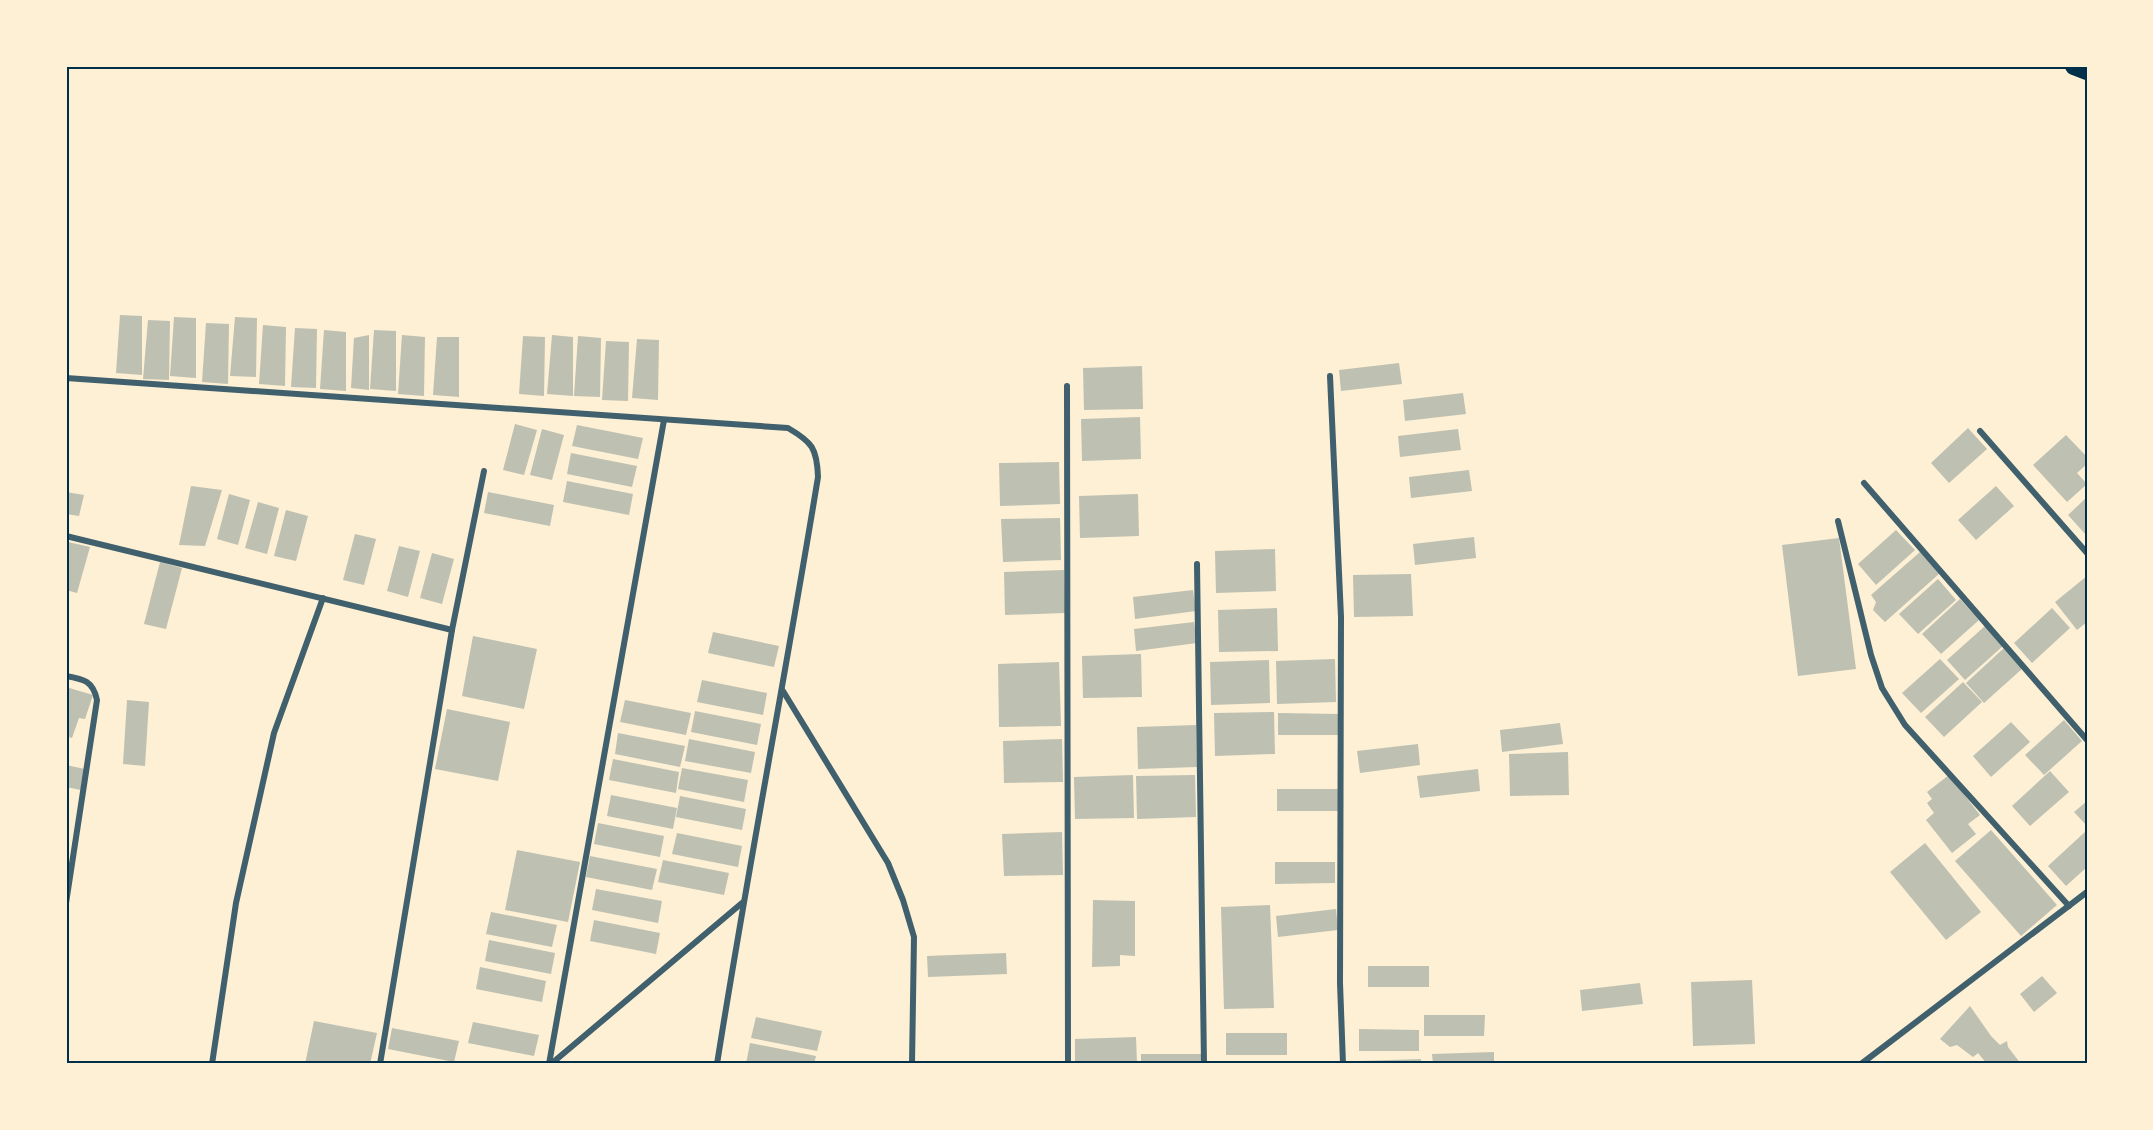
<svg xmlns="http://www.w3.org/2000/svg" width="2153" height="1130" font-family="'Titillium Web',sans-serif">
<style>
.building{fill:#bec0b2}
.lines{fill:none;stroke-linecap:round;stroke-linejoin:round}
.minor{stroke:#3f606c;stroke-width:6}
.motorway{stroke:#003049;stroke-width:18}
.neatline{fill:none;stroke:#003049;stroke-width:2}
</style>
<rect width="100%" height="100%" fill="#fdf0d5"/>
<g class="building">
<path d="M120 315 142 316V375L116 373Z"/>
<path d="M174 317 196 318V378L170 376Z"/>
<path d="M235 317 257 318 256 377 230 376Z"/>
<path d="M148 320 170 321 169 380 143 379Z"/>
<path d="M206 323 229 324 228 384 202 382Z"/>
<path d="M263 325 286 327 285 386 259 384Z"/>
<path d="M295 328 317 329 316 388 291 387Z"/>
<path d="M324 330 346 332V391L320 389Z"/>
<path d="M374 330 396 331V391L370 389Z"/>
<path d="M369 335V390L351 388 354 338Z"/>
<path d="M402 335 425 337 424 396 398 394Z"/>
<path d="M552 335 573 337V396L547 394Z"/>
<path d="M523 336 545 337 544 396 519 394Z"/>
<path d="M578 336 601 338 600 397 574 396Z"/>
<path d="M437 337H459V397L433 395Z"/>
<path d="M637 339 659 340 658 400 632 398Z"/>
<path d="M606 341 629 342 628 401 602 400Z"/>
<path d="M1399 363 1402 384 1341 391 1339 370Z"/>
<path d="M1142 366 1143 409 1084 410 1083 368Z"/>
<path d="M1463 393 1466 414 1405 421 1403 400Z"/>
<path d="M1140 417 1141 459 1082 461 1081 419Z"/>
<path d="M515 424 537 430 524 475 503 470Z"/>
<path d="M577 425 643 438 638 459 572 446Z"/>
<path d="M1968 428 1987 449 1949 483 1931 463Z"/>
<path d="M542 429 564 435 552 480 530 475Z"/>
<path d="M1458 429 1461 450 1400 457 1398 436Z"/>
<path d="M2066 435 2087 457V464L2077 473 2087 484 2067 502 2033 465Z"/>
<path d="M571 453 637 466 632 487 567 474Z"/>
<path d="M1059 462 1060 504 1000 506 999 463Z"/>
<path d="M1469 470 1472 491 1411 498 1409 477Z"/>
<path d="M567 481 633 494 629 515 563 502Z"/>
<path d="M191 486 222 490 205 546 179 545Z"/>
<path d="M1996 486 2014 506 1976 540 1958 520Z"/>
<path d="M66 492 84 495 79 516 66 514Z"/>
<path d="M488 492 554 505 550 526 484 513Z"/>
<path d="M229 494 250 500 238 545 217 539Z"/>
<path d="M1138 494 1139 536 1080 538 1079 496Z"/>
<path d="M2087 497V536L2068 515Z"/>
<path d="M258 502 279 508 267 554 245 548Z"/>
<path d="M286 510 308 516 296 561 274 556Z"/>
<path d="M1060 518 1061 560 1003 562 1001 519Z"/>
<path d="M1896 530 1915 550 1876 585 1858 564Z"/>
<path d="M355 534 376 539 364 585 343 580Z"/>
<path d="M1474 537 1476 558 1415 565 1413 544Z"/>
<path d="M1839 538 1856 669 1798 676 1782 545Z"/>
<path d="M68 542 90 547 77 593 66 590Z"/>
<path d="M399 546 420 551 408 597 387 591Z"/>
<path d="M1275 549 1276 591 1216 593 1215 551Z"/>
<path d="M1920 552 1940 573 1885 622 1873 610 1876 602 1871 595Z"/>
<path d="M432 553 454 559 442 604 420 598Z"/>
<path d="M160 562 182 568 166 629 144 624Z"/>
<path d="M1064 570 1065 613 1005 615 1004 572Z"/>
<path d="M1411 574 1413 616 1354 617 1353 575Z"/>
<path d="M2087 576V622L2077 630 2055 602Z"/>
<path d="M1938 579 1956 600 1918 634 1899 614Z"/>
<path d="M1193 590 1196 611 1135 619 1133 597Z"/>
<path d="M1960 599 1979 620 1941 654 1922 634Z"/>
<path d="M1277 608 1278 651 1219 652 1218 610Z"/>
<path d="M2052 608 2070 628 2032 663 2014 643Z"/>
<path d="M1194 622 1197 643 1136 651 1134 629Z"/>
<path d="M1985 626 2003 646 1965 680 1947 660Z"/>
<path d="M713 632 779 646 774 667 708 653Z"/>
<path d="M473 636 537 649 524 709 462 696Z"/>
<path d="M2004 648 2023 668 1984 703 1966 683Z"/>
<path d="M1141 654 1142 697 1083 698 1082 656Z"/>
<path d="M1335 659 1336 702 1277 704 1276 661Z"/>
<path d="M1940 659 1959 679 1921 713 1902 693Z"/>
<path d="M1269 660 1270 703 1211 705 1210 662Z"/>
<path d="M1059 662 1061 726 999 727 998 664Z"/>
<path d="M702 680 767 693 763 715 697 702Z"/>
<path d="M1963 682 1982 702 1944 737 1925 717Z"/>
<path d="M66 687 93 695 85 719 79 718 72 738 66 736Z"/>
<path d="M127 700 149 702 145 766 123 764Z"/>
<path d="M625 700 691 713 686 735 620 722Z"/>
<path d="M447 709 510 722 498 781 435 769Z"/>
<path d="M695 711 761 724 757 745 691 732Z"/>
<path d="M1274 712 1275 754 1215 756 1214 713Z"/>
<path d="M1278 713 1339 714V735H1278Z"/>
<path d="M2064 720 2082 741 2044 775 2025 755Z"/>
<path d="M2011 722 2030 742 1991 777 1973 756Z"/>
<path d="M1560 723 1563 744 1502 752 1500 730Z"/>
<path d="M1196 725 1197 767 1138 769 1137 727Z"/>
<path d="M618 733 685 746 680 767 615 754Z"/>
<path d="M689 739 755 752 751 773 685 761Z"/>
<path d="M1062 739 1063 782 1004 783 1003 741Z"/>
<path d="M1418 744 1420 765 1360 773 1357 751Z"/>
<path d="M1568 752 1569 795 1510 796 1509 754Z"/>
<path d="M613 759 679 772 676 793 609 780Z"/>
<path d="M66 765 85 769 81 790 66 787Z"/>
<path d="M682 768 748 780 744 802 678 789Z"/>
<path d="M1478 769 1480 791 1420 798 1417 776Z"/>
<path d="M2050 771 2069 792 2030 826 2012 806Z"/>
<path d="M1133 775 1134 818 1075 819 1074 777Z"/>
<path d="M1195 775 1196 817 1137 819 1136 776Z"/>
<path d="M1949 775 1980 815 1968 824 1976 834 1952 853 1926 820 1934 813 1927 803 1932 799 1927 792Z"/>
<rect x="1277" y="789" width="61" height="22"/>
<path d="M611 795 677 808 673 829 607 816Z"/>
<path d="M680 796 746 809 742 830 676 817Z"/>
<path d="M2087 801V826L2074 812Z"/>
<path d="M598 823 664 836 660 857 594 844Z"/>
<path d="M1991 830 2057 905 2021 936 1955 861Z"/>
<path d="M2086 831 2087 867 2066 886 2048 866Z"/>
<path d="M1062 832 1063 875 1004 876 1002 834Z"/>
<path d="M677 833 742 846 738 867 672 854Z"/>
<path d="M1925 843 1981 912 1946 940 1890 872Z"/>
<path d="M517 850 580 862 568 922 505 910Z"/>
<path d="M590 856 657 869 652 890 586 877Z"/>
<path d="M663 860 729 873 724 895 658 882Z"/>
<path d="M1275 862H1335V883L1275 884Z"/>
<path d="M596 889 662 901 658 923 592 910Z"/>
<path d="M1093 900 1135 901V956L1120 955V966L1092 967Z"/>
<path d="M1270 905 1274 1008 1224 1009 1221 907Z"/>
<path d="M1336 909 1338 930 1278 937 1276 916Z"/>
<path d="M491 912 557 925 552 947 486 934Z"/>
<path d="M594 920 660 933 656 954 590 941Z"/>
<path d="M489 940 555 953 551 974 485 961Z"/>
<path d="M1006 953 1007 974 928 977 927 956Z"/>
<rect x="1368" y="966" width="61" height="21"/>
<path d="M480 967 546 981 542 1002 476 989Z"/>
<path d="M2042 976 2057 993 2034 1012 2020 994Z"/>
<path d="M1752 980 1755 1044 1693 1046 1691 982Z"/>
<path d="M1640 983 1643 1004 1582 1011 1580 990Z"/>
<path d="M1970 1006 1991 1036 2000 1045 2007 1041 2008 1047 2021 1064H1987L1978 1053 1973 1057 1957 1045 1950 1047 1940 1039Z"/>
<path d="M1424 1015H1485L1484 1036H1424Z"/>
<path d="M756 1017 822 1031 817 1051 751 1038Z"/>
<path d="M314 1021 377 1033 370 1064H305Z"/>
<path d="M473 1022 539 1035 534 1056 468 1043Z"/>
<path d="M392 1028 459 1041 454 1062 388 1049Z"/>
<path d="M1359 1029 1419 1030V1051H1359Z"/>
<rect x="1226" y="1033" width="61" height="22"/>
<path d="M1136 1037 1137 1064H1075V1039Z"/>
<path d="M750 1043 816 1056 814 1064H746Z"/>
<path d="M1494 1052V1064H1433L1432 1054Z"/>
<rect x="1141" y="1054" width="61" height="10"/>
<path d="M1421 1059V1064H1360V1061Z"/>
</g>
<g class="lines">
<g class="minor">
<path d="M1330 376 1341 617 1340 983 1343 1064"/>
<path d="M66 378 788 428C812 442 817 448 818 477 786 673 748 868 717 1064"/>
<path d="M1067 386 1068 1064"/>
<path d="M1980 431 2087 553"/>
<path d="M1864 483 2087 740"/>
<path d="M1838 521 1871 655 1882 688 1905 725 2069 906"/>
<path d="M66 536 452 630"/>
<path d="M1197 564 1204 1064"/>
<path d="M66 676C84 679 93 681 97 700L66 903"/>
<path d="M783 691 888 863 903 900 914 937 912 1064"/>
<path d="M212 1064 236 903 274 733 323 598"/>
<path d="M380 1064 452 630 484 471"/>
<path d="M549 1064 664 420"/>
<path d="M551 1064 742 903"/>
<path d="M1861 1064 2087 892"/>
</g>
<path class="motorway" d="M2074 66 2087 71"/>
</g>
<rect width="2153" height="1130" fill="none" stroke="#fdf0d5" stroke-width="135"/>
<rect x="68" y="68" width="2018" height="994" class="neatline"/>
</svg>
